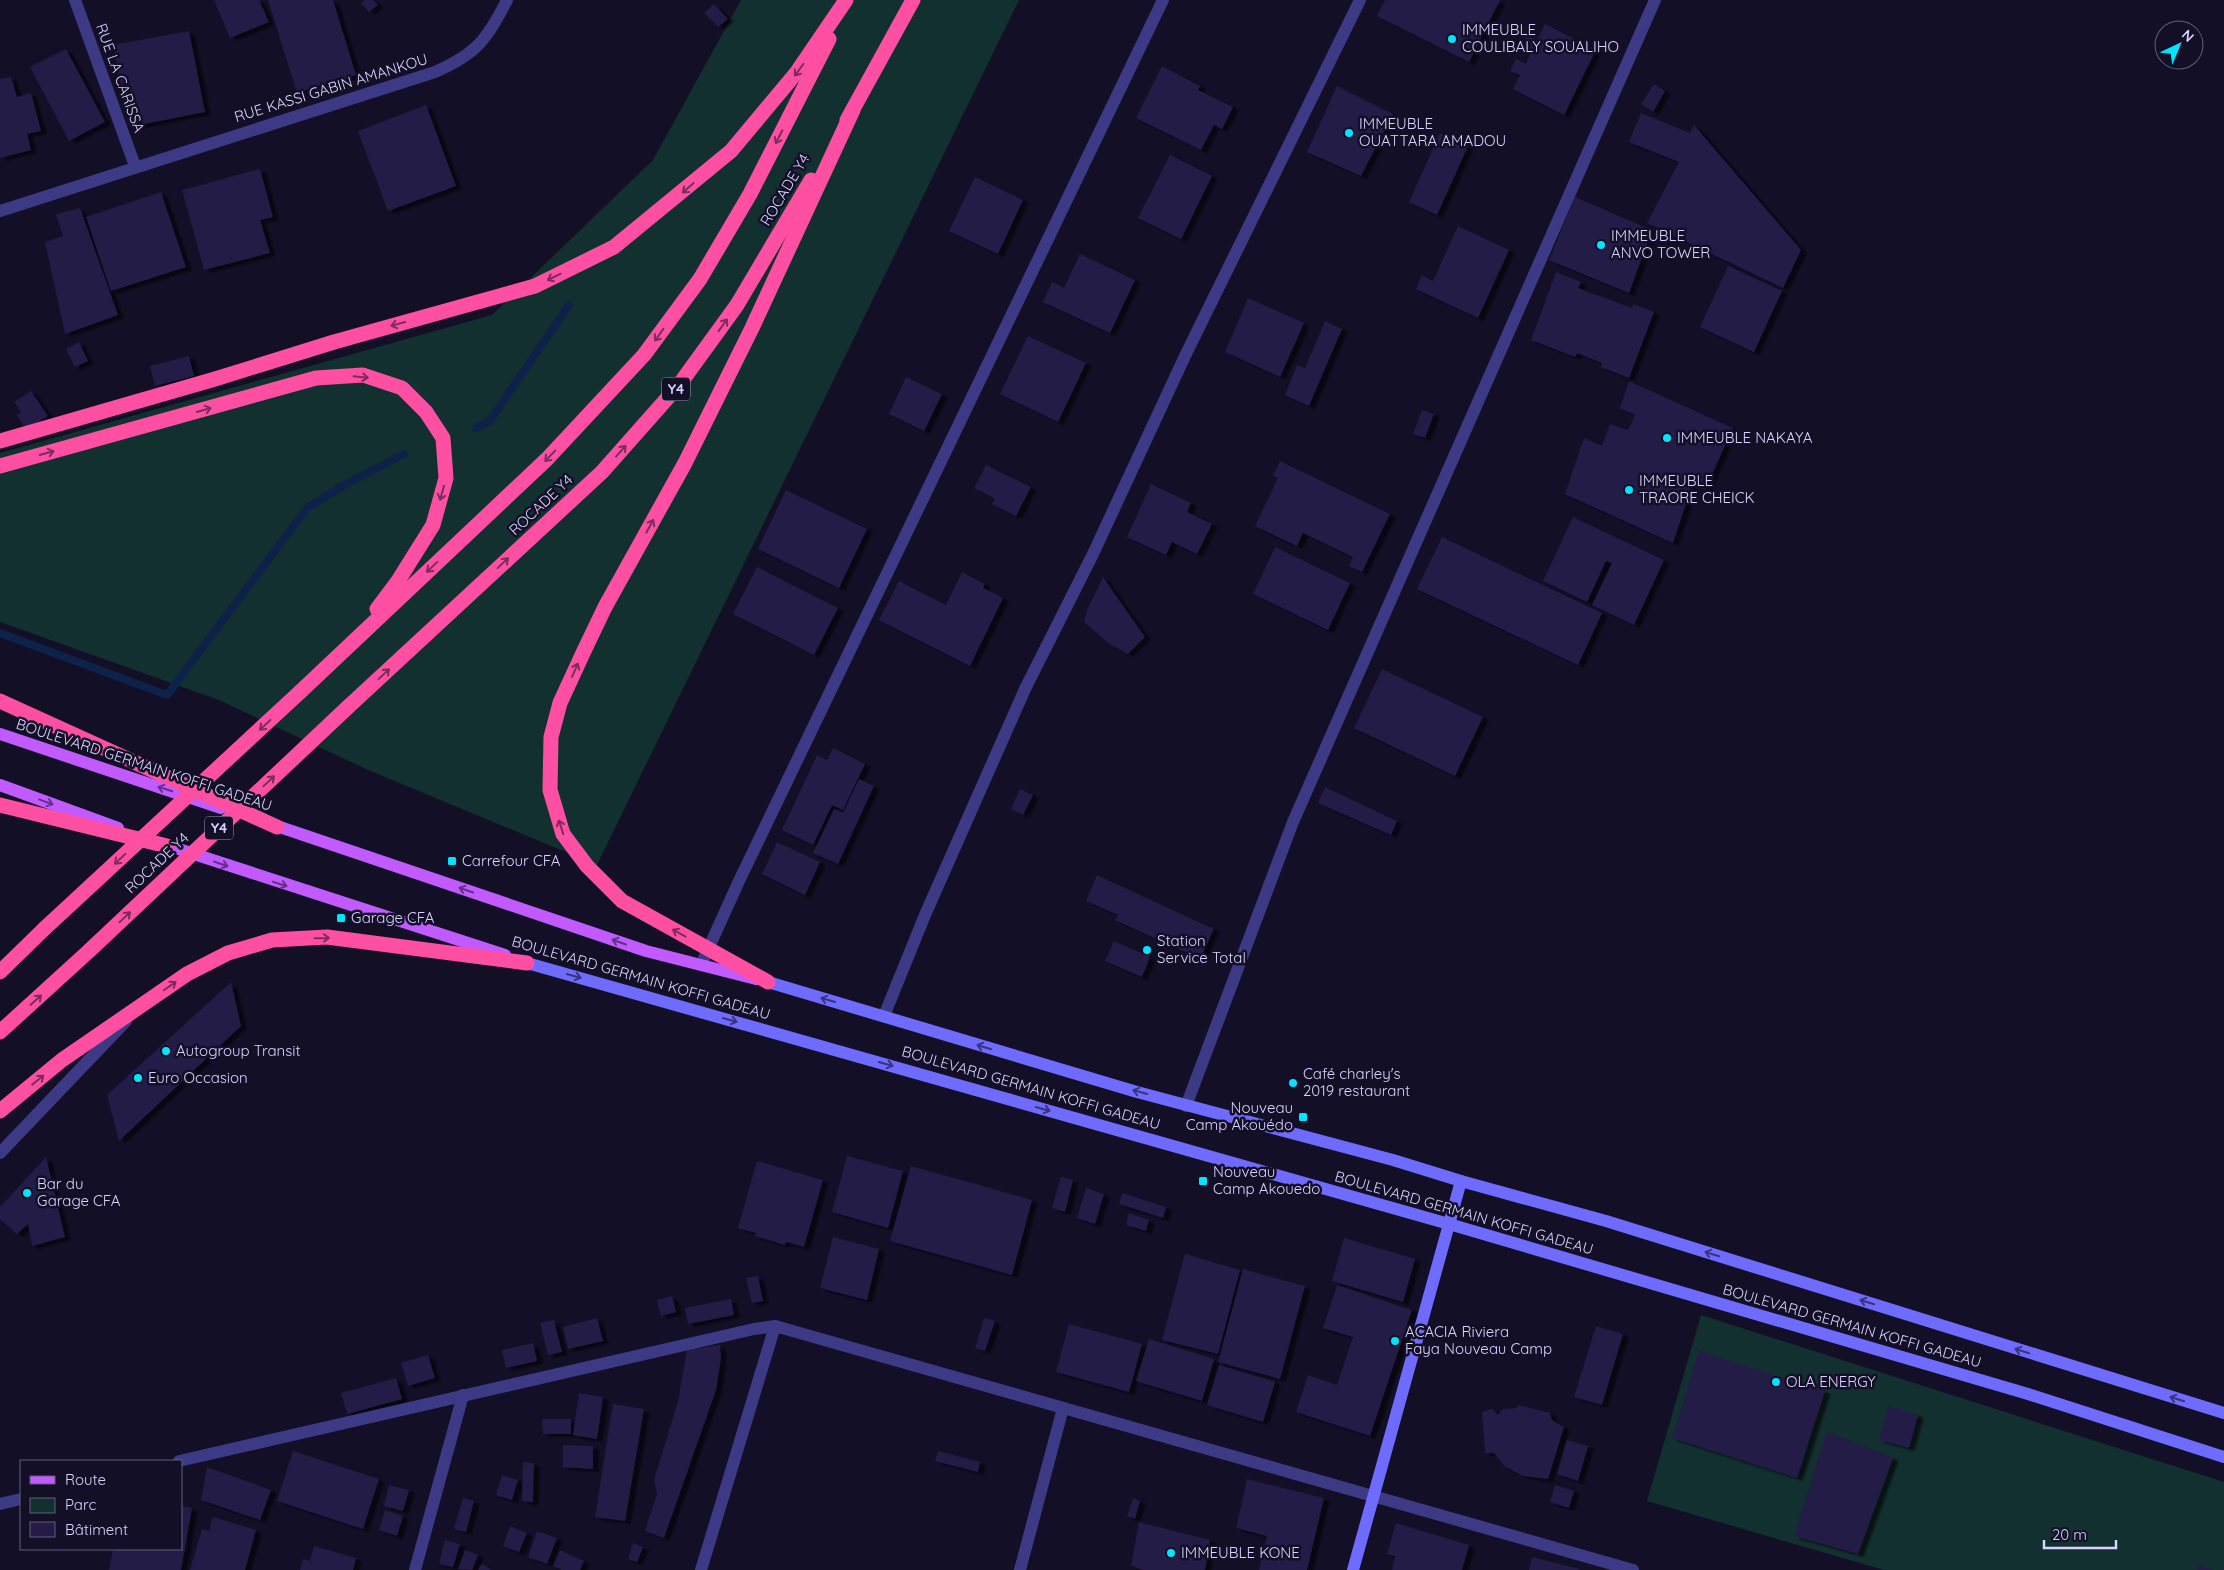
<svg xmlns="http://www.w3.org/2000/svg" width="2224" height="1570" font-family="Quicksand,sans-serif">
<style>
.green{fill:#12302f}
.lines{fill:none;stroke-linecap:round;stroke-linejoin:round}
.stream{stroke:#0c2248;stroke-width:8}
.building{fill:#241b47;filter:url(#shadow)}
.street{stroke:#3d3a85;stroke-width:12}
.secondary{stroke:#6f6bff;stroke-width:12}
.primary{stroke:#c25bff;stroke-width:12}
.highway{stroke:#ff4fa3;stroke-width:15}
.highway-bridge{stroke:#ff4fa3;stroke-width:15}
.oneway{stroke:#7d2c5e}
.oneway2{stroke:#623188}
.oneway3{stroke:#38347d}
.poi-dot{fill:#00e5ff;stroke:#130f26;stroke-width:2}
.labels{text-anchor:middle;stroke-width:5;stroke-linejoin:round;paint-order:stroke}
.shield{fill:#130f26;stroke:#9e99be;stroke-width:1}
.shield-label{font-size:14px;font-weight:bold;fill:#d9d4ff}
.poi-label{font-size:15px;fill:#d9d4ff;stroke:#130f26;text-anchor:start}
.street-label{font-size:15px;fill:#d9d4ff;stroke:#130f26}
</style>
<defs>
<filter id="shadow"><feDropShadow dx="5.5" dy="3" stdDeviation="1" flood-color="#0009"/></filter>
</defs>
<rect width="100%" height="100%" fill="#130f26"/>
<g class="green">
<path d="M741 0H1019L597 865 368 770 219 700 0 622V453L492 315 653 160Z"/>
<path d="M1701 1315 2224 1482V1570H1884L1647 1501Z"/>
</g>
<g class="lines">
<g class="stream">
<path d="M476 428 489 422 569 305"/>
<path d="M0 633 167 695 307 508 344 485 404 454"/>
</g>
</g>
<g class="building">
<path d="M214 0H259L269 22 230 38Z"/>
<path d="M268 0H333L356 75 297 93Z"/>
<path d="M365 0H373L378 5 369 12 361 3Z"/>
<path d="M1385 0H1500L1469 62 1377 16Z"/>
<path d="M714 4 728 19 718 27 704 13Z"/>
<path d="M1545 24 1596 50 1564 115 1513 89 1520 75 1510 71 1516 59 1526 64 1532 49 1522 44 1527 35 1537 40Z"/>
<path d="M189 31 205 112 129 127 113 45Z"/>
<path d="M66 49 105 122 69 141 30 67Z"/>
<path d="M1162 66 1200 86 1198 90 1233 107 1222 129 1214 125 1201 150 1136 118Z"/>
<path d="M11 77 17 97 31 93 41 131 27 134 31 150 0 158V79Z"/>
<path d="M1654 84 1665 91 1653 112 1641 104Z"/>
<path d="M1337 86 1393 114 1361 176 1307 152Z"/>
<path d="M426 105 456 186 388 211 358 131Z"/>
<path d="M1641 113 1690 133 1694 125 1801 250 1783 288 1647 223 1679 162 1629 142Z"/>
<path d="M1440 133 1468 146 1437 215 1409 202Z"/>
<path d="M1170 155 1212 176 1181 239 1138 218Z"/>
<path d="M260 169 273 217 260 220 270 253 204 270 182 190Z"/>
<path d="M975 177 1023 200 998 254 949 231Z"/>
<path d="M161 192 186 267 111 291 86 217Z"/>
<path d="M1575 197 1652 230 1629 293 1549 260Z"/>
<path d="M80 208 118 315 65 334 45 242 63 236 56 214Z"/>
<path d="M1458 226 1509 250 1478 318 1416 289 1422 275 1433 281Z"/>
<path d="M1080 254 1135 280 1110 333 1043 302 1052 282 1064 288Z"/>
<path d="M1728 266 1782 291 1754 352 1700 327Z"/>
<path d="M1556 272 1581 282 1578 288 1632 308 1633 304 1654 312 1629 378 1601 367 1602 363 1577 353 1575 357 1531 340Z"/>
<path d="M1248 298 1304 323 1280 377 1225 352Z"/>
<path d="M1325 321 1342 329 1309 406 1285 395 1297 365 1305 368Z"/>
<path d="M1028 336 1086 363 1058 422 1000 394Z"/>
<path d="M79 342 88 361 75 367 66 349Z"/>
<path d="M189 356 194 376 155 386 150 366Z"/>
<path d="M906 377 942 394 924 431 889 414Z"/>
<path d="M1629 381 1733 428 1705 490 1664 472 1692 485 1673 543 1565 494 1584 438 1602 446 1610 424 1628 430 1635 415 1620 408Z"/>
<path d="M31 391 48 416 26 430 17 415 21 412 14 402Z"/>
<path d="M1422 410 1434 414 1425 438 1413 434Z"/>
<path d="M1280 461 1390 514 1362 572 1349 566 1353 557 1303 533 1297 546 1255 526 1278 478 1273 476Z"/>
<path d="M986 465 1031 487 1016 516 992 504 995 499 974 488Z"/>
<path d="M1151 484 1191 503 1187 512 1212 524 1197 554 1172 542 1166 555 1127 537Z"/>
<path d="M786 490 867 529 839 588 758 549Z"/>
<path d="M1573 517 1664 560 1634 625 1592 605 1612 563 1606 561 1587 602 1543 581Z"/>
<path d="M1442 537 1602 613 1578 665 1417 589Z"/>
<path d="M1275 547 1350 583 1328 630 1253 594Z"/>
<path d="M757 567 838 608 814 655 733 614Z"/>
<path d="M962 572 985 584 983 588 1003 598 970 666 879 620 899 581 946 605Z"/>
<path d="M1103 577 1145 637 1128 654 1111 645 1084 622 1087 610Z"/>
<path d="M1382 669 1483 717 1455 776 1354 728Z"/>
<path d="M833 748 865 764 843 810 832 805 813 845 782 830 817 755 827 760Z"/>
<path d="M859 779 874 786 838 864 813 853 834 809 843 813Z"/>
<path d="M1325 787 1397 821 1391 835 1318 803Z"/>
<path d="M1020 789 1033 795 1023 815 1011 809Z"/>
<path d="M777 842 820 862 805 895 762 874Z"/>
<path d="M1097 875 1214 929 1200 959 1115 920 1118 915 1086 901Z"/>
<path d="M1114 941 1150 957 1142 977 1105 961Z"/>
<path d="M231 982 241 1026 119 1141 107 1095Z"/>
<path d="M847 1156 903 1171 888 1228 832 1212Z"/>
<path d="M46 1157 65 1237 32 1246 28 1224 17 1234 0 1219V1207Z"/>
<path d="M757 1161 823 1180 804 1247 786 1242 785 1245 755 1236 756 1233 738 1228Z"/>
<path d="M911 1166 1032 1200 1012 1275 890 1241Z"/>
<path d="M1061 1177 1073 1180 1065 1212 1052 1208Z"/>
<path d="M1086 1188 1104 1194 1095 1224 1077 1218Z"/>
<path d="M1122 1193 1166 1207 1163 1218 1119 1204Z"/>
<path d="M1129 1213 1149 1220 1146 1231 1126 1225Z"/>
<path d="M833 1237 879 1249 867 1300 820 1288Z"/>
<path d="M1344 1238 1415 1259 1403 1302 1332 1281Z"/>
<path d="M1185 1254 1240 1270 1218 1354 1162 1340Z"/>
<path d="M1243 1269 1305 1286 1280 1379 1218 1362Z"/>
<path d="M758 1276 763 1301 752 1303 746 1278Z"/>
<path d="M1337 1285 1412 1310 1370 1436 1296 1412 1308 1375 1337 1385 1353 1337 1323 1328Z"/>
<path d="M672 1296 676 1312 661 1316 657 1300Z"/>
<path d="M731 1299 734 1315 688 1324 685 1308Z"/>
<path d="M597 1318 603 1341 568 1349 563 1327Z"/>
<path d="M984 1318 995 1321 985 1351 975 1348Z"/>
<path d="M554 1320 562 1352 548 1355 540 1323Z"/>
<path d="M1069 1324 1142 1344 1129 1392 1056 1372Z"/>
<path d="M1596 1326 1623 1334 1602 1405 1574 1397Z"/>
<path d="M1149 1339 1214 1359 1202 1401 1136 1381Z"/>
<path d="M533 1343 537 1361 506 1368 502 1350Z"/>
<path d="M720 1345 721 1359 716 1390 664 1538 645 1531 657 1494 654 1480 678 1401 687 1350Z"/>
<path d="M1699 1351 1825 1391 1797 1478 1672 1438Z"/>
<path d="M428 1355 435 1378 408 1386 401 1363Z"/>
<path d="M1219 1365 1275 1382 1263 1422 1207 1405Z"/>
<path d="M396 1378 402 1399 347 1414 341 1393Z"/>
<path d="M579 1393 603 1397 597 1439 573 1435Z"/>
<path d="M613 1404 644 1409 625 1521 595 1517Z"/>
<path d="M1518 1405 1550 1413 1552 1420 1564 1427 1548 1479 1523 1476 1504 1466 1494 1453H1485L1482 1412 1492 1409 1498 1415 1503 1409 1517 1408Z"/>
<path d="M1889 1406 1918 1415 1909 1448 1879 1440Z"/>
<path d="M542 1419H571V1434H543Z"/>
<path d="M1827 1432 1893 1458 1858 1554 1794 1536Z"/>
<path d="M1567 1440 1588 1446 1578 1481 1557 1474Z"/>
<path d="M563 1445 593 1446V1469L563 1467Z"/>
<path d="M293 1451 379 1479 363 1529 277 1501Z"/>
<path d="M938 1451 980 1462 978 1472 935 1461Z"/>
<path d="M523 1462 534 1463 533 1502 522 1501Z"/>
<path d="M207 1467 271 1490 260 1520 201 1500Z"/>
<path d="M502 1475 518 1480 512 1500 496 1495Z"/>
<path d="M1247 1479 1324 1498 1307 1570H1259L1267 1536 1236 1528Z"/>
<path d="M389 1485 409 1490 403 1511 384 1506Z"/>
<path d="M1555 1485 1574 1491 1569 1508 1550 1502Z"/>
<path d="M463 1498 474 1501 466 1532 454 1529Z"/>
<path d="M1133 1498 1140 1501 1135 1519 1127 1516Z"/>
<path d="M181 1506 192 1508 181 1570H109L113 1549H181Z"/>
<path d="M385 1510 403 1516 397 1536 379 1530Z"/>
<path d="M213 1517 256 1530 245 1570H190L202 1529 209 1531Z"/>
<path d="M1139 1522 1210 1540 1205 1570H1143L1131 1566Z"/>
<path d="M1396 1523 1469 1545 1462 1570H1392L1395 1556 1387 1554Z"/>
<path d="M510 1526 527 1533 519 1552 503 1546Z"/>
<path d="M537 1531 557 1538 547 1564 528 1557Z"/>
<path d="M445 1540 460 1544 453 1567 439 1564Z"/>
<path d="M633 1543 643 1547 637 1562 628 1559Z"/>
<path d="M314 1546 356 1558 353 1570H300L303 1559 310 1561Z"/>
<path d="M465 1550 478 1555 472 1570 458 1569Z"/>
<path d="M560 1550 584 1561 580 1570H562L553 1566Z"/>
<path d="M1532 1557 1579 1569V1570H1529Z"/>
<path d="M482 1564 492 1570H478Z"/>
<path d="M2199 1565 2213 1570H2197Z"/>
</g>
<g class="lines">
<g class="street">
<path d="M75 0 135 166"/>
<path d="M0 211 435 72C476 54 487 40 507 0"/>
<path d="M701 965 739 881 1163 0"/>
<path d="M884 1016 925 915 1025 689 1093 554 1185 356 1360 0"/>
<path d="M1186 1106 1293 822 1655 0"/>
<path d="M0 1153 126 1021"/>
<path d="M179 1461 754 1329 775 1326 1633 1570"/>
<path d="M0 1504 21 1499"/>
<path d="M415 1570 463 1395"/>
<path d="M701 1570 775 1326"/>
<path d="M1020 1570 1063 1408"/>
</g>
<g class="secondary">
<path d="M527 963 1449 1224 2028 1394 2224 1457"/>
<path d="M768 982 1137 1092 1393 1160 1461 1181 1606 1221 2224 1413"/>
<path d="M1353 1570 1461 1181"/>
</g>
<g class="primary">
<path d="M0 734 221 808"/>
<path d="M0 785 118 828"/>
<path d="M268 823 646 951 756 979"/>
<path d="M160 843 505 955"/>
</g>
<g class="highway">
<path d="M847 120 913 0"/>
<path d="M0 441 215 379 334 342 535 286 614 247 731 151 797 72 846 0"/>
<path d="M0 466 316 378 363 375 402 388 426 412 443 438 446 478 433 525 398 581 377 609"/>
<path d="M300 692 547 459 644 355 700 279 750 194 829 39"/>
<path d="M0 701 277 827"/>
<path d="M348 707 602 472 679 385 737 305 811 180"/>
<path d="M0 805 167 846"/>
<path d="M0 972 44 929"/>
<path d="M768 982 622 901 587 866 563 834 550 790 551 737 560 703 583 653 605 607 685 463 752 328 853 110"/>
<path d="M0 1032 90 950"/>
<path d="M0 1111 62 1060 187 974 228 953 272 940 327 937 527 963"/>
</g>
<g class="highway-bridge">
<path d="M44 929 300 692"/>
<path d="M90 950 348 707"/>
</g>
</g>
<defs><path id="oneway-shaft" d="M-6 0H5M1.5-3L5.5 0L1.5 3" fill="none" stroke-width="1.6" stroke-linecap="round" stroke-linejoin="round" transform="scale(1.25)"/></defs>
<g class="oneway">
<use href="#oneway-shaft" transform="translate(799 70) rotate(126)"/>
<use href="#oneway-shaft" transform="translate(779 137) rotate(117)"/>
<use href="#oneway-shaft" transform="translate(688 188) rotate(139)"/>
<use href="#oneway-shaft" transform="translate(554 277) rotate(154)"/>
<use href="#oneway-shaft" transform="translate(398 324) rotate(165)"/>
<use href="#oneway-shaft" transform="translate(723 325) rotate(-54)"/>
<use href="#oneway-shaft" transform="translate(659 335) rotate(126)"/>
<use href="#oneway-shaft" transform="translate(361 377) rotate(6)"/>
<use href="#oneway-shaft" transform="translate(204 410) rotate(-16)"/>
<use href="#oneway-shaft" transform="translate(621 451) rotate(-48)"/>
<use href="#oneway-shaft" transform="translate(47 453) rotate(-16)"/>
<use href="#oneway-shaft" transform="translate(550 456) rotate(134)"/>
<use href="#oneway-shaft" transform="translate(442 493) rotate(106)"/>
<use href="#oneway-shaft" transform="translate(650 526) rotate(-61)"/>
<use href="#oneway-shaft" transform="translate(503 563) rotate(-43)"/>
<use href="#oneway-shaft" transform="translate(432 567) rotate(137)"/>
<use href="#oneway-shaft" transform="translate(575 670) rotate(-66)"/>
<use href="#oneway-shaft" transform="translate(384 674) rotate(-43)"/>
<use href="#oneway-shaft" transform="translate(265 725) rotate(137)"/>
<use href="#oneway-shaft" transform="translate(269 781) rotate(-43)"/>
<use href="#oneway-shaft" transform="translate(561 827) rotate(-108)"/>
<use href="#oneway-shaft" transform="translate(120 859) rotate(137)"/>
<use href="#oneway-shaft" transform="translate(125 917) rotate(-43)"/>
<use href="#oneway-shaft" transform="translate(679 933) rotate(-151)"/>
<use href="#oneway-shaft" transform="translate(322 938) rotate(-1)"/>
<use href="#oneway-shaft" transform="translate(170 986) rotate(-35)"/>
<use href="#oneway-shaft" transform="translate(36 1000) rotate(-42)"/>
<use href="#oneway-shaft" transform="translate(38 1080) rotate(-39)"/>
</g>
<g class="oneway2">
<use href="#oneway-shaft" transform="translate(165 789) rotate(-162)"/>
<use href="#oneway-shaft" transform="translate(46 802) rotate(20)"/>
<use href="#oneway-shaft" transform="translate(221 864) rotate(19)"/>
<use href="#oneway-shaft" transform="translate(280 884) rotate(18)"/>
<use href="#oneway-shaft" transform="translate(466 890) rotate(-161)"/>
<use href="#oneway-shaft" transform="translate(619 942) rotate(-161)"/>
</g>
<g class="oneway3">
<use href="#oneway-shaft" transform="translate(574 976) rotate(16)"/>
<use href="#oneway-shaft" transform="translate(828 1000) rotate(-164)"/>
<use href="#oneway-shaft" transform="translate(730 1020) rotate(16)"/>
<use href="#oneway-shaft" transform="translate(984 1047) rotate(-163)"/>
<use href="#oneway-shaft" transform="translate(886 1064) rotate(16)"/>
<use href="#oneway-shaft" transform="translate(1140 1092) rotate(-164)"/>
<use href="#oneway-shaft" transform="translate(1043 1109) rotate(16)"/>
<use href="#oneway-shaft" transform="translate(1712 1254) rotate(-163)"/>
<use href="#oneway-shaft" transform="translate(1867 1302) rotate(-163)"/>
<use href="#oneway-shaft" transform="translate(2022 1351) rotate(-163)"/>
<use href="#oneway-shaft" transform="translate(2177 1399) rotate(-163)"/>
</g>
<g class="poi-dot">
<circle cx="1452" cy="39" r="5"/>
<circle cx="1349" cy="133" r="5"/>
<circle cx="1601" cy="245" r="5"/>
<circle cx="1667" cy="438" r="5"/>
<circle cx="1629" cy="490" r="5"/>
<rect x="447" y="856" width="10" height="10" rx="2.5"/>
<rect x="336" y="913" width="10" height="10" rx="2.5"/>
<circle cx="1147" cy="950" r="5"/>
<circle cx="166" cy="1051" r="5"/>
<circle cx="138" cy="1078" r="5"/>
<circle cx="1293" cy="1083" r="5"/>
<rect x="1298" y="1112" width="10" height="10" rx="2.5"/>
<rect x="1198" y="1176" width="10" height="10" rx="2.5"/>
<circle cx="27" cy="1193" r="5"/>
<circle cx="1395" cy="1341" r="5"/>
<circle cx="1776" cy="1382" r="5"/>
<circle cx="1171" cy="1553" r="5"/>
</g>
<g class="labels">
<g class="shield">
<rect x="662" y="377.5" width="28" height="23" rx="4"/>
<rect x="205" y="816.5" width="28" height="23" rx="4"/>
</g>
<g class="shield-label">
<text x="676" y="394">Y4</text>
<text x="219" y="833">Y4</text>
</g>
<g class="poi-label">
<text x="1462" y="35">IMMEUBLE<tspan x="1462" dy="17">COULIBALY SOUALIHO</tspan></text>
<text x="1359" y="129">IMMEUBLE<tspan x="1359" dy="17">OUATTARA AMADOU</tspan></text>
<text x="1611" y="241">IMMEUBLE<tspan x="1611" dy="17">ANVO TOWER</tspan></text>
<text x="1677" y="443">IMMEUBLE NAKAYA</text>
<text x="1639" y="486">IMMEUBLE<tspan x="1639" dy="17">TRAORE CHEICK</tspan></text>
<text x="462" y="866">Carrefour CFA</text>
<text x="351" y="923">Garage CFA</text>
<text x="1157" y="946">Station<tspan x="1157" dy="17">Service Total</tspan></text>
<text x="176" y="1056">Autogroup Transit</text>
<text x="1303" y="1079">Café charley's<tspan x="1303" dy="17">2019 restaurant</tspan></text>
<text x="148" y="1083">Euro Occasion</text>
<text x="1293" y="1113" text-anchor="end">Nouveau<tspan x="1293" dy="17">Camp Akouédo</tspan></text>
<text x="1213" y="1177">Nouveau<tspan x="1213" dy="17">Camp Akouedo</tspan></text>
<text x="37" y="1189">Bar du<tspan x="37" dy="17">Garage CFA</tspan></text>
<text x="1405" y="1337">ACACIA Riviera<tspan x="1405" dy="17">Faya Nouveau Camp</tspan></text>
<text x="1786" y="1387">OLA ENERGY</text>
<text x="1181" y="1558">IMMEUBLE KONE</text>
</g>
<g class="street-label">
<text transform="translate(120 78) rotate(70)" y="5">RUE LA CARISSA</text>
<text transform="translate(331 88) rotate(-17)" y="5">RUE KASSI GABIN AMANKOU</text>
<text transform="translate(785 190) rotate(-59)" y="5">ROCADE Y4</text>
<text transform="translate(541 505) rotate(-43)" y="5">ROCADE Y4</text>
<text transform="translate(144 765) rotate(18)" y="5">BOULEVARD GERMAIN KOFFI GADEAU</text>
<text transform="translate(157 863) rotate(-43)" y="5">ROCADE Y4</text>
<text transform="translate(641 978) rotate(16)" y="5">BOULEVARD GERMAIN KOFFI GADEAU</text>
<text transform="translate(1031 1088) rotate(16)" y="5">BOULEVARD GERMAIN KOFFI GADEAU</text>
<text transform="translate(1464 1213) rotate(16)" y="5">BOULEVARD GERMAIN KOFFI GADEAU</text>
<text transform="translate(1852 1326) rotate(16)" y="5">BOULEVARD GERMAIN KOFFI GADEAU</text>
</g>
</g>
<rect x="20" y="1460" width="162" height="90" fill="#130f26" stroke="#625e7d"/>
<rect x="30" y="1476" width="25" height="8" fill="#c25bff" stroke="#625e7d"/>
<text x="65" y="1485" font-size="15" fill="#d9d4ff">Route</text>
<rect x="30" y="1498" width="25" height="15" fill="#12302f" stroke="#625e7d"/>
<text x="65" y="1510" font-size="15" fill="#d9d4ff">Parc</text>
<rect x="30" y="1522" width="25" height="15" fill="#241b47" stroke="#625e7d"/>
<text x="65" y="1535" font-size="15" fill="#d9d4ff">Bâtiment</text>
<g transform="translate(2179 45) rotate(44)"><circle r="24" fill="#130f26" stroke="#625e7d"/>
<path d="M0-4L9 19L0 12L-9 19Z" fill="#00e5ff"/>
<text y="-8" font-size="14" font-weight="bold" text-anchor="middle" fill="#d9d4ff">N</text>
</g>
<path d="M2044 1540v8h72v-8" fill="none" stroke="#d9d4ff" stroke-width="2.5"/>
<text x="2052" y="1540" font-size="15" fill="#d9d4ff" stroke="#130f26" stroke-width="4" paint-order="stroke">20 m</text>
</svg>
